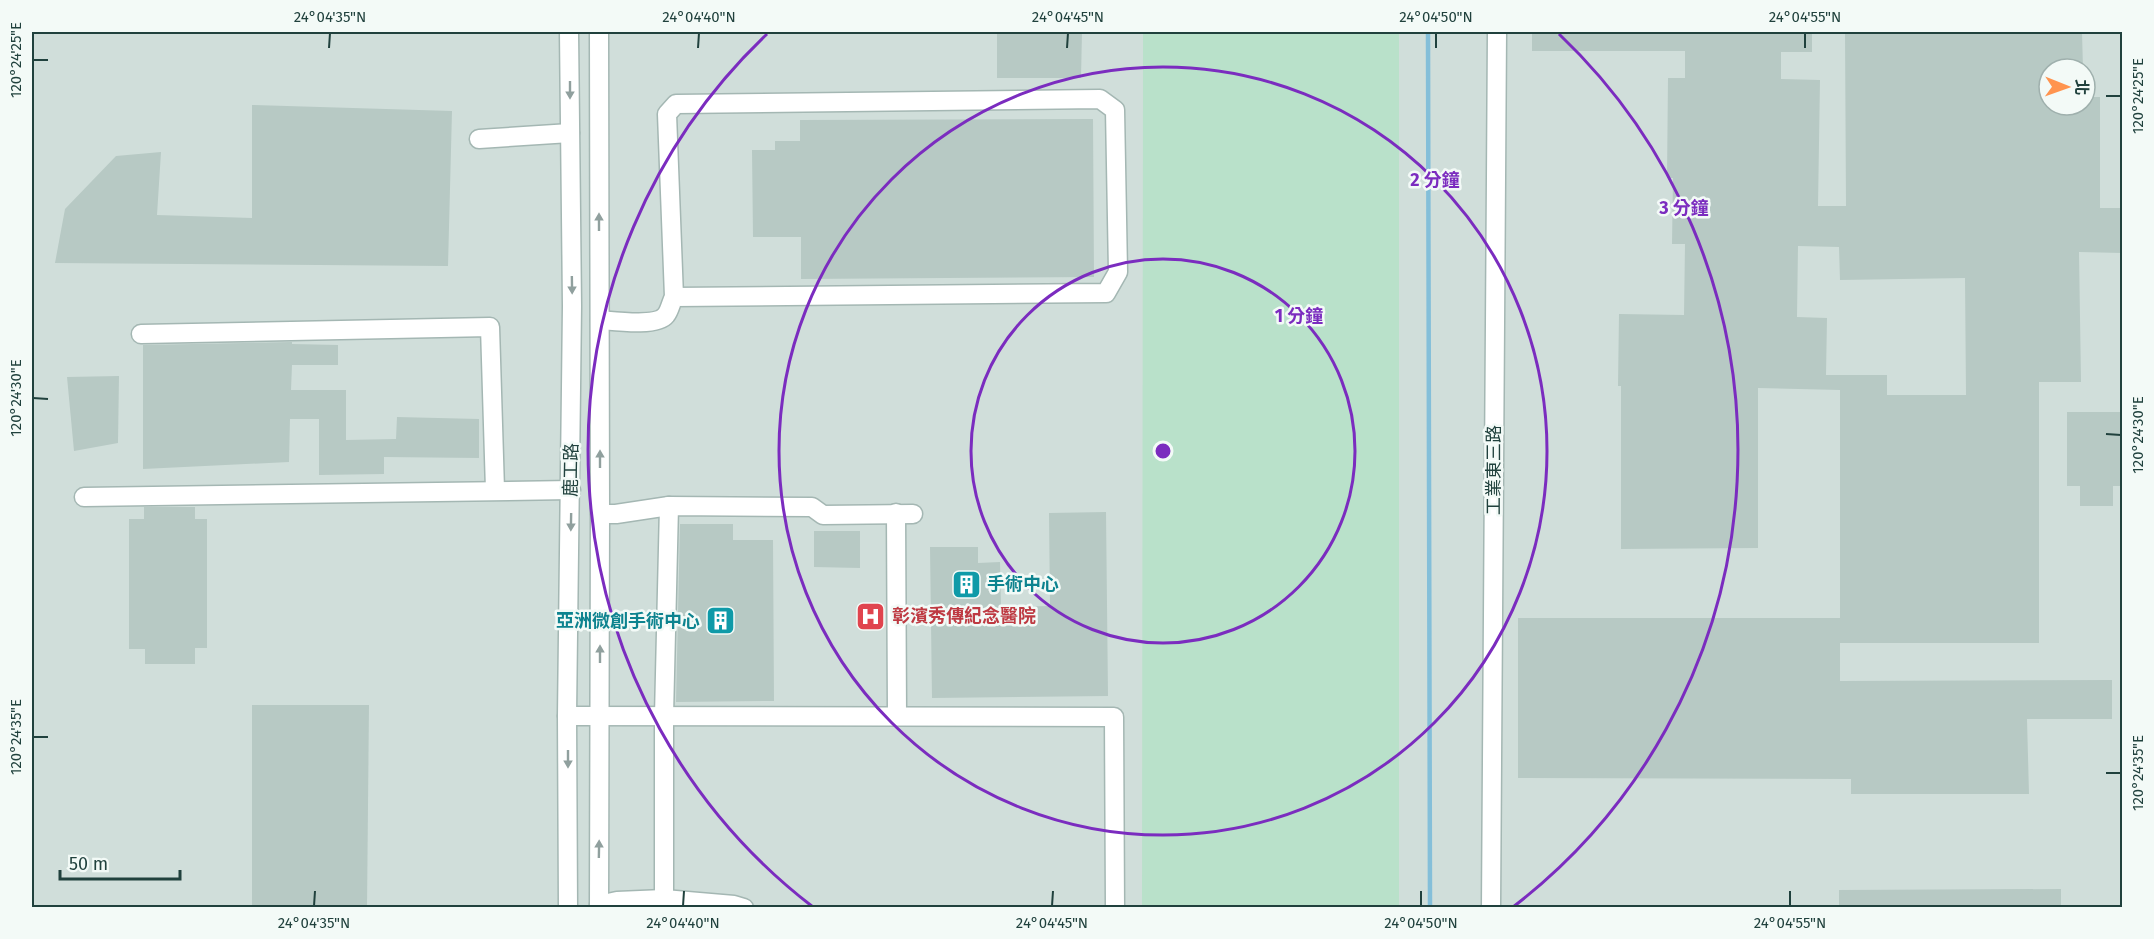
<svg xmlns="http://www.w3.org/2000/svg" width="2154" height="939" font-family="'Fira Sans','Noto Sans TC',sans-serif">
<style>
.built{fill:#d0deda;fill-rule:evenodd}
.green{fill:#b9e1ca}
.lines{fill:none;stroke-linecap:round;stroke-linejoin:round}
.stream{stroke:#84bfd9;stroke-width:4.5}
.building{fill:#b7c9c4;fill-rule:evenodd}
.minor-casing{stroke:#a4b7b3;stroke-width:21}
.minor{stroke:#fff;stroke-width:18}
.oneway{fill:#90a09e}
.ticks{fill:none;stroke:#20413d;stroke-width:2}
.ring{fill:none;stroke:#7b2cbf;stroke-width:3}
.labels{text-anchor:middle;stroke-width:5;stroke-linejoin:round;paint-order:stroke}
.street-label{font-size:18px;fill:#20413d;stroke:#f3faf7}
.culture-label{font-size:18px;font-weight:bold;fill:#0d838f;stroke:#f3faf7;text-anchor:start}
.health-label{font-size:18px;font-weight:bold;fill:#be3a42;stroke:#f3faf7;text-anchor:start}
.centre{fill:#7b2cbf;stroke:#f3faf7;stroke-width:3}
.ring-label{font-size:18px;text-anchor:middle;font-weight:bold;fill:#7b2cbf;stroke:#f3faf7;stroke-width:5;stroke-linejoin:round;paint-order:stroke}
.neatline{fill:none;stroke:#20413d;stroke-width:2}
.ticks-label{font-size:15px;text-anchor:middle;fill:#20413d}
</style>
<rect width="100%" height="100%" fill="#e2eeea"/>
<path class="built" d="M32 32H2122V907H32ZM2049 69H2085V105H2049Z"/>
<path class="green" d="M1143 32H1399V907H1142Z"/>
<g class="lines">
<path class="stream" d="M1428 32 1430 908"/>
</g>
<g class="building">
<path d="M997 32H1082L1081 78H997Z"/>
<path d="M1532 32H1812V52H1781V79L1820 80 1818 206H1846L1845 32H2082L2083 69H2049V105H2085V97H2100V208H2122V253L2079 252 2081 382H2039V643H1840V681L2112 680V719H2027L2029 794H1851V779L1518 778V618H1840V390L1758 388V548L1621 549V386H1618L1619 314 1684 315 1685 244H1672L1673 178H1667L1668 78H1685V51H1532ZM1798 246 1839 247 1840 280 1965 278 1966 395H1887V375H1826L1827 318 1797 317Z"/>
<path d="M252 105 452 111 448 266 55 263 65 209 116 156 161 152 157 215 252 218Z"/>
<path d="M1093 119 1094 277 801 279V237H753L752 150H775V141H800V120Z"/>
<path d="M292 342V344L338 345V365H292L291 390H346V440L396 439 397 417 479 419V458L384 457V474L319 475V419H290L289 462 143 469V345Z"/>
<path d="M119 376 118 443 74 451 67 377Z"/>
<path d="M2067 412H2122V486H2113V506H2080V486H2067Z"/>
<path d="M144 507H195V519H207V648H195V664H145V649H129V519H144Z"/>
<path d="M1106 512 1108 696 932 698 930 547H978V563L1000 562 1001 607 1050 606 1049 513Z"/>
<path d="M680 524H733V540H773L774 701 676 702Z"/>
<path d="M814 531H860V568L814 567Z"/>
<path d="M252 705H369L367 908H252Z"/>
<path d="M2061 889V908H1839V890Z"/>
</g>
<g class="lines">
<defs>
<g id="minor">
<path d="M479 139 570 133"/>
<path d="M600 320C614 321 657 327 666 315 670 310 671 302 674 297L1106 293 1118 272 1115 110 1100 99 676 104 667 114 674 297"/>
<path d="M141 334 490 327 495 490"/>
<path d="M84 497 571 490"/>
<path d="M896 513 897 715"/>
<path d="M600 514H616L669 506 812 507 823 515 913 514"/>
<path d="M567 716 1114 717 1115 908"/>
<path d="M599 905 617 901 664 899 734 905 744 908"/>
<path d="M568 908 567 716 572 306 569 32"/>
<path d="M599 908 600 514 599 32"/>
<path d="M664 908V716L669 506"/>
<path d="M1491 908 1497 32"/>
</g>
</defs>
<use href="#minor" class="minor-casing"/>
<use href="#minor" class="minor"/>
</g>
<defs><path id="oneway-solid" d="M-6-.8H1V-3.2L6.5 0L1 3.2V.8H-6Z" transform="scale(1.5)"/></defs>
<g class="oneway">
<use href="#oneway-solid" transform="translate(570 90) rotate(90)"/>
<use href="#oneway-solid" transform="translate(599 222) rotate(-90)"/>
<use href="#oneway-solid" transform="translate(572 285) rotate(89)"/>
<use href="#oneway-solid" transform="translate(600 459) rotate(-90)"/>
<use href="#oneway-solid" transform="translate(571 522) rotate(91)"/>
<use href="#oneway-solid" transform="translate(600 654) rotate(-90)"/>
<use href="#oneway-solid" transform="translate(568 759) rotate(90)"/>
<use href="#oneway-solid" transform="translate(599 849) rotate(-89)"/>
</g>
<path class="ticks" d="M329 48 330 33M698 48 699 33M1067 48 1068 33M1436 48V33M1805 48V33M33 60H48M2106 96H2121M33 398 48 399M2106 434 2121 435M33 737H48M2106 773H2121M314 906 315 891M683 906 684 891M1052 906 1053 891M1421 906V891M1790 906V891"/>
<g class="ring">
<circle cx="1163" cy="451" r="192"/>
<circle cx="1163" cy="451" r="384"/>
<path d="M813 907A575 575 0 0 1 767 34M1559 34A575 575 0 0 1 1513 907"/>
</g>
<defs>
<symbol id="building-square" viewBox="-11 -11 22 22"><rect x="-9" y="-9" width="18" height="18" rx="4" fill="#0f9aa8" stroke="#f3faf7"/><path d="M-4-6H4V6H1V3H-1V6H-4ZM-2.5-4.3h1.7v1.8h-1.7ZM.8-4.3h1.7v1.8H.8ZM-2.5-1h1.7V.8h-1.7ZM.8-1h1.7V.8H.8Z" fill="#fff"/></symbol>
<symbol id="hospital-square" viewBox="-11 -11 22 22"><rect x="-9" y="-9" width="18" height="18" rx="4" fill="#e0444e" stroke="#f3faf7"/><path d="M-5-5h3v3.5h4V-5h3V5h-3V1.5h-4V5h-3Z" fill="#fff"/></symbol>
</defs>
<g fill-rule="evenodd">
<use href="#building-square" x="950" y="568" width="33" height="33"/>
<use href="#hospital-square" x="854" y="600" width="33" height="33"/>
<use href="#building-square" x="704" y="604" width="33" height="33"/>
</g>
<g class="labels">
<g class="street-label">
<text transform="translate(571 470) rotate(-89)" y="6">鹿工路</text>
<text transform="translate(1494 470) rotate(-90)" y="6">工業東三路</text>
</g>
<g class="culture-label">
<text x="987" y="590">手術中心</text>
<text x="700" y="627" text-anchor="end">亞洲微創手術中心</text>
</g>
<g class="health-label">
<text x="892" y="622">彰濱秀傳紀念醫院</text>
</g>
</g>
<circle cx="1163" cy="451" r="9" class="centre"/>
<g class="ring-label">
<text x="1435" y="186">2 分鐘</text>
<text x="1684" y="214">3 分鐘</text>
<text x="1299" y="322">1 分鐘</text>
</g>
<rect width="2154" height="939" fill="none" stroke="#f3faf7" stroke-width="66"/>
<g transform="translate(2067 87) rotate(91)"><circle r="28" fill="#f3faf7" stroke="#9fb0ad" stroke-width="1.5"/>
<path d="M0-4.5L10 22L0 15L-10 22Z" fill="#ff944f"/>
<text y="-9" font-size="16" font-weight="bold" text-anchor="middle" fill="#20413d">北</text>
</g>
<path d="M60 870v9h120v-9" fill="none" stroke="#20413d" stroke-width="3"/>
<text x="69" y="870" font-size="18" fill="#20413d" stroke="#f3faf7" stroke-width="4.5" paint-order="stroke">50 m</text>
<rect x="33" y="33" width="2088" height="873" class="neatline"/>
<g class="ticks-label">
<text x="330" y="22">24°04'35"N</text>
<text x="699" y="22">24°04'40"N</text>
<text x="1068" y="22">24°04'45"N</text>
<text x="1436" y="22">24°04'50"N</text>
<text x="1805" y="22">24°04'55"N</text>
<text transform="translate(16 60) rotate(-90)" y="5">120°24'25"E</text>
<text transform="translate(2138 96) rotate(-90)" y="5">120°24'25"E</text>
<text transform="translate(16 398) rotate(-90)" y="5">120°24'30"E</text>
<text transform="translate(2138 435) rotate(-90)" y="5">120°24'30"E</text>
<text transform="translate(16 737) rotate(-90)" y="5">120°24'35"E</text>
<text transform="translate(2138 773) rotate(-90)" y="5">120°24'35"E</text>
<text x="314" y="928">24°04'35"N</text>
<text x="683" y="928">24°04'40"N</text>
<text x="1052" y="928">24°04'45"N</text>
<text x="1421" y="928">24°04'50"N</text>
<text x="1790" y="928">24°04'55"N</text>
</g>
</svg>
